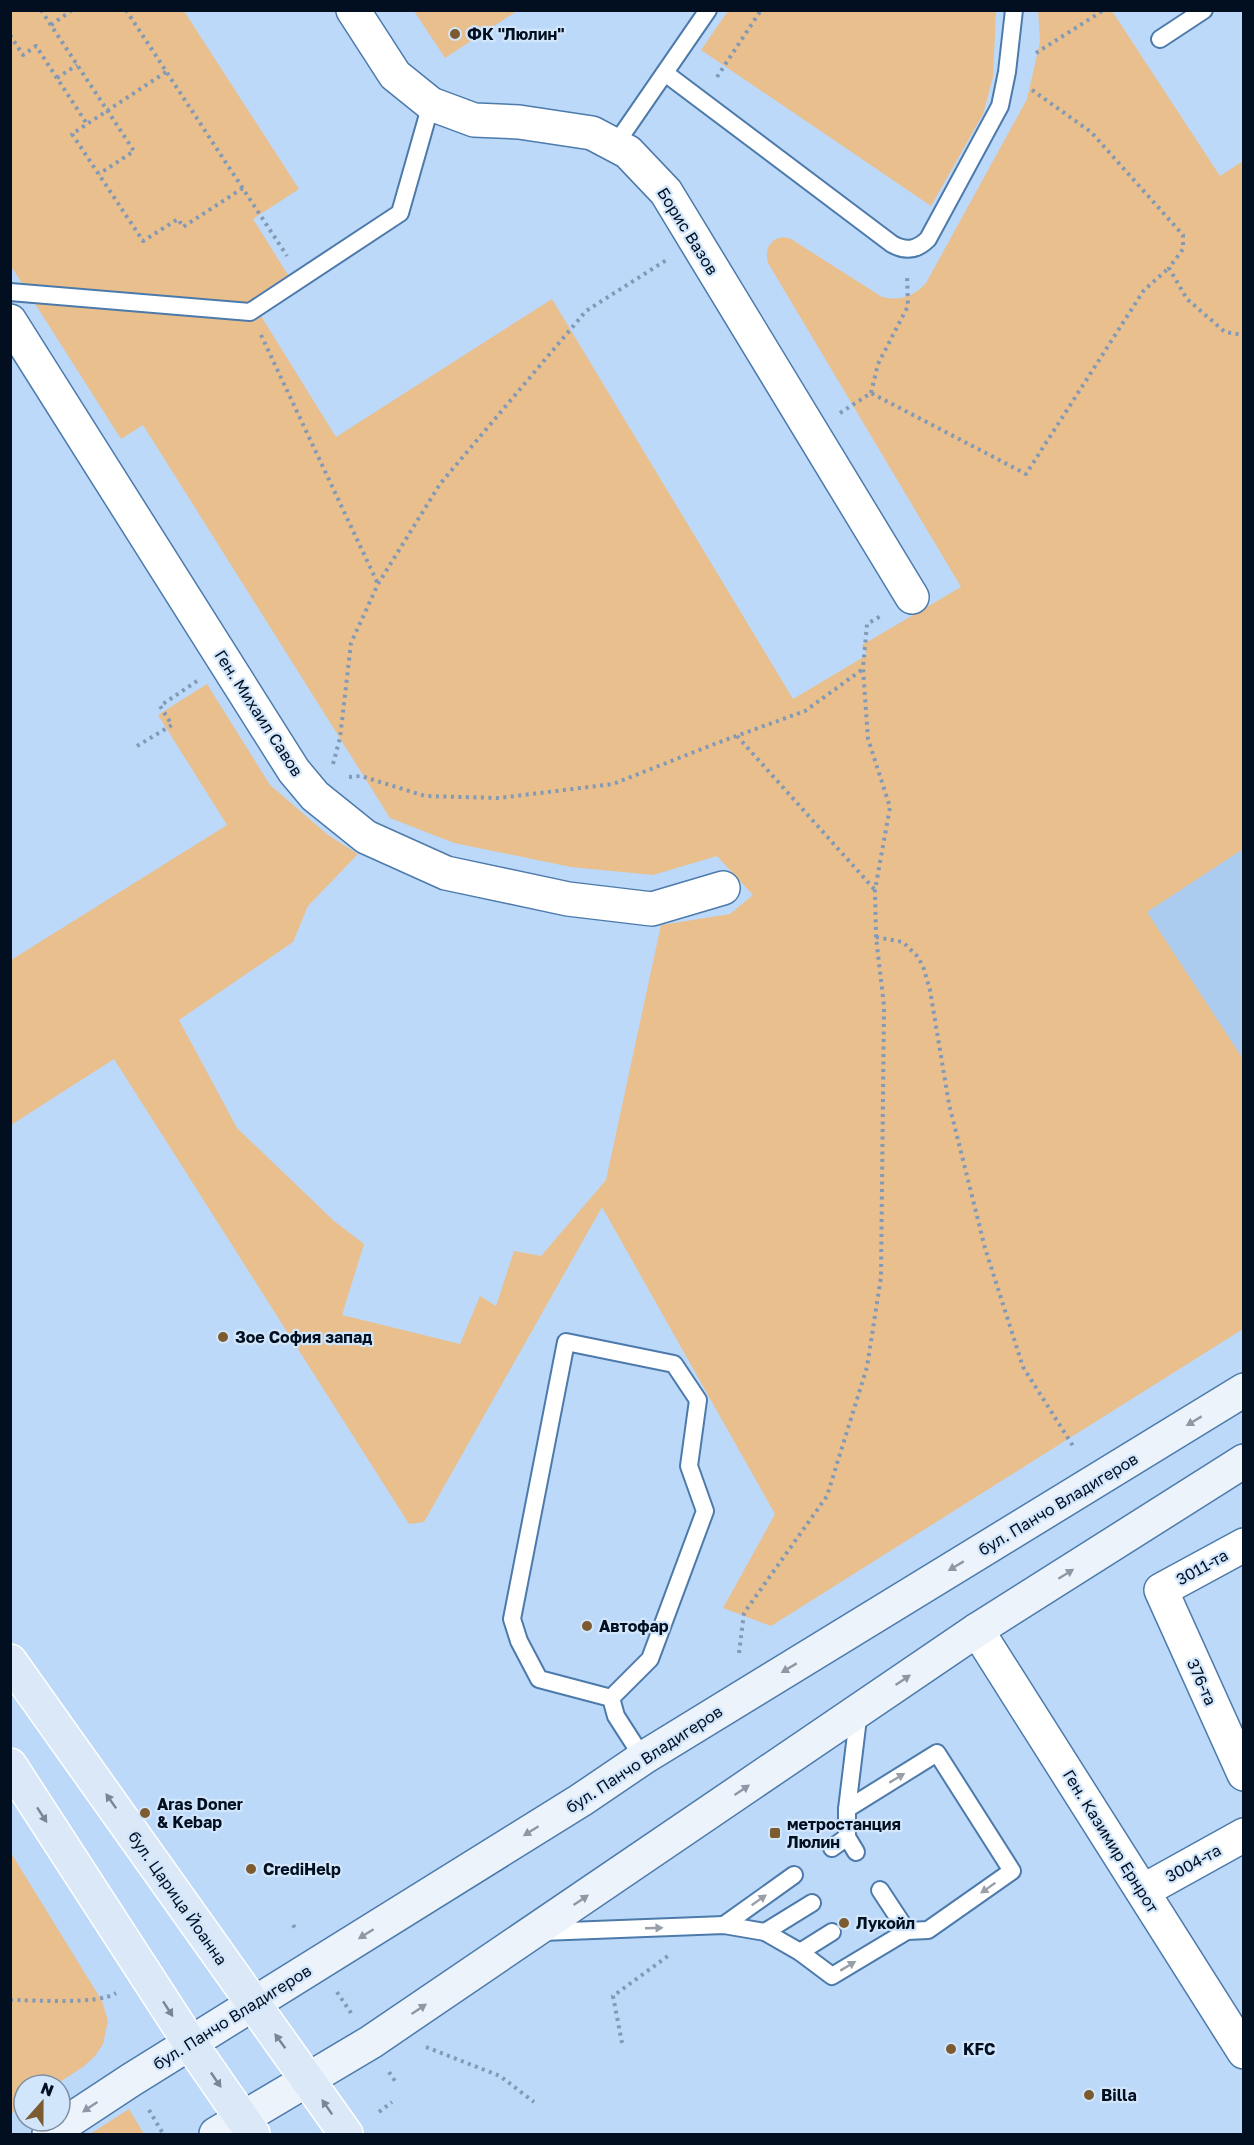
<svg xmlns="http://www.w3.org/2000/svg" width="1254" height="2145" font-family="'Golos Text',sans-serif">
<style>
.built{fill:#acccef}
.green{fill:#e9bf8e}
.lines{fill:none;stroke-linecap:round;stroke-linejoin:round}
.service-casing{stroke:#4c7aab;stroke-width:20}
.minor-casing{stroke:#4c7aab;stroke-width:36}
.secondary-casing{stroke:#4c7aab;stroke-width:36}
.primary-casing{stroke:#fff;stroke-width:36}
.path{stroke:#829ab6;stroke-width:4;stroke-dasharray:3 4.5;stroke-linecap:butt}
.service{stroke:#fff;stroke-width:16}
.minor{stroke:#fff;stroke-width:33}
.secondary{stroke:#ecf3fb;stroke-width:33}
.primary{stroke:#dae8f7;stroke-width:33}
.oneway{fill:#8e98a4}
.oneway2{fill:#999fa6}
.oneway3{fill:#788697}
.poi-dot{fill:#7c5b31;stroke:#d1e5fb;stroke-width:2}
.labels{text-anchor:middle;stroke-width:4.5;stroke-linejoin:round;paint-order:stroke}
.poi-label{font-size:16px;font-weight:bold;fill:#010f21;stroke:#d1e5fb;text-anchor:start}
.street-label{font-size:16px;fill:#010f21;stroke:#d1e5fb}
</style>
<rect width="100%" height="100%" fill="#bcd9f9"/>
<path class="built" d="M1243 849V1059L1147 912Z"/>
<g class="green">
<path d="M11 11H184L299 189 253 219 288 275 251 300 336 437 552 299 793 699 867 655 862 645 961 587 768 263C763 247 774 233 791 239L882 297C900 301 913 297 926 283L1027 99 1040 42 1038 11H1112L1220 176 1243 161V849L1147 912 1243 1059V1329L771 1626 723 1608 775 1514 602 1207 424 1522 409 1524 114 1059 11 1125V960L227 825 158 715 207 684 270 785 328 835 358 854 308 906 293 942 179 1020 237 1128 334 1221 364 1244 342 1315 460 1344 480 1296 496 1306 514 1251 541 1256 606 1180 661 925 730 914 753 895 717 856 653 875 571 867 454 843 390 818 143 425 121 439 11 266Z"/>
<path d="M414 11H517L445 58Z"/>
<path d="M728 11H996L993 77 983 114 931 206 701 50Z"/>
<path d="M11 1853 102 2001 108 2021 103 2044 95 2056 83 2067 55 2085H24V2105L11 2114Z"/>
<path d="M129 2109 144 2134H90Z"/>
</g>
<g class="lines">
<defs>
<g id="service">
<path d="M1160 39 1204 10"/>
<path d="M665 73 892 244C906 252 917 250 928 239L1000 106 1007 72 1014 10"/>
<path d="M615 145 708 10"/>
<path d="M10 292 250 312 400 213 431 104"/>
<path d="M611 1698 539 1679 519 1641 512 1619 566 1342 674 1364 698 1400 689 1466 705 1511 650 1659 611 1698 616 1716 643 1758"/>
<path d="M847 1837 856 1852"/>
<path d="M832 1848 847 1837V1809L859 1710"/>
<path d="M880 1890 907 1931"/>
<path d="M724 1925 794 1875"/>
<path d="M542 1932 724 1925 765 1932 800 1952 832 1976 907 1931 928 1930 1012 1871 937 1753 847 1809"/>
<path d="M765 1932 812 1903"/>
<path d="M800 1952 832 1932"/>
</g>
<g id="minor">
<path d="M353 10 395 75 431 104 474 120 519 122 592 133 628 152 666 192 912 597"/>
<path d="M10 321 294 771 315 796 366 837 446 873 568 899 652 909 723 888"/>
<path d="M1244 1545 1161 1590 1244 1774"/>
<path d="M977 1630 1244 2052"/>
<path d="M1143 1891 1244 1835"/>
</g>
<g id="secondary">
<path d="M49 2134 131 2080 581 1800 643 1758 1244 1390"/>
<path d="M216 2134 371 2042 977 1630 1244 1461"/>
</g>
<g id="primary">
<path d="M10 1661 346 2134"/>
<path d="M10 1765 190 2043 253 2134"/>
</g>
</defs>
<use href="#service" class="service-casing"/>
<use href="#minor" class="minor-casing"/>
<use href="#secondary" class="secondary-casing"/>
<use href="#primary" class="primary-casing"/>
<g class="path">
<path d="M41 10 134 151 99 174"/>
<path d="M126 10 287 256"/>
<path d="M51 25 72 10"/>
<path d="M10 35 23 55 36 46 87 124"/>
<path d="M1036 53 1104 10"/>
<path d="M166 72 72 134 143 241 178 219 183 227 243 188"/>
<path d="M717 77 761 10"/>
<path d="M57 78 77 65"/>
<path d="M1032 90 1091 132 1183 235V249L1169 268 1187 299 1225 332 1244 335"/>
<path d="M261 335 378 584"/>
<path d="M871 393 878 364 908 306 907 276"/>
<path d="M840 413 871 393 1026 474 1144 290 1169 268"/>
<path d="M737 736 875 890"/>
<path d="M137 746 172 725 160 706 197 681"/>
<path d="M333 764 340 738 351 643 378 584 440 484 586 311 668 259"/>
<path d="M349 777 361 776 425 796 499 798 613 784 717 743 805 711 863 669"/>
<path d="M876 937 903 942 917 956 923 966 930 990 949 1104 985 1248 1023 1367 1073 1446"/>
<path d="M739 1653 744 1613 827 1496 867 1367 881 1277 884 1006 876 937 875 890 890 807 868 739 863 668 867 624 881 616"/>
<path d="M293 1925 297 1931"/>
<path d="M337 1992 351 2013"/>
<path d="M10 2000C35 2000 98 2005 116 1993"/>
<path d="M622 2043 613 1996 668 1956"/>
<path d="M426 2047 500 2076 534 2102"/>
<path d="M389 2072 395 2081"/>
<path d="M149 2110 162 2132"/>
<path d="M379 2112 392 2102"/>
</g>
<use href="#service" class="service"/>
<use href="#minor" class="minor"/>
<use href="#secondary" class="secondary"/>
<use href="#primary" class="primary"/>
</g>
<defs><path id="oneway-solid" d="M-6-.8H1V-3.2L6.5 0L1 3.2V.8H-6Z" transform="scale(1.5)"/></defs>
<g class="oneway">
<use href="#oneway-solid" transform="translate(1194 1421) rotate(149)"/>
<use href="#oneway-solid" transform="translate(956 1566) rotate(149)"/>
<use href="#oneway-solid" transform="translate(1066 1574) rotate(-32)"/>
<use href="#oneway-solid" transform="translate(789 1668) rotate(149)"/>
<use href="#oneway-solid" transform="translate(903 1680) rotate(-34)"/>
<use href="#oneway-solid" transform="translate(742 1790) rotate(-34)"/>
<use href="#oneway-solid" transform="translate(531 1831) rotate(148)"/>
<use href="#oneway-solid" transform="translate(581 1900) rotate(-34)"/>
<use href="#oneway-solid" transform="translate(366 1934) rotate(148)"/>
<use href="#oneway-solid" transform="translate(419 2009) rotate(-34)"/>
<use href="#oneway-solid" transform="translate(90 2107) rotate(146)"/>
</g>
<g class="oneway2">
<use href="#oneway-solid" transform="translate(897 1778) rotate(-31)"/>
<use href="#oneway-solid" transform="translate(988 1888) rotate(145)"/>
<use href="#oneway-solid" transform="translate(759 1900) rotate(-35)"/>
<use href="#oneway-solid" transform="translate(654 1928) rotate(-2)"/>
<use href="#oneway-solid" transform="translate(848 1966) rotate(-31)"/>
</g>
<g class="oneway3">
<use href="#oneway-solid" transform="translate(111 1801) rotate(-125)"/>
<use href="#oneway-solid" transform="translate(42 1815) rotate(57)"/>
<use href="#oneway-solid" transform="translate(168 2009) rotate(57)"/>
<use href="#oneway-solid" transform="translate(280 2041) rotate(-126)"/>
<use href="#oneway-solid" transform="translate(216 2080) rotate(56)"/>
<use href="#oneway-solid" transform="translate(327 2107) rotate(-125)"/>
</g>
<g class="poi-dot">
<circle cx="455" cy="34" r="6"/>
<circle cx="223" cy="1337" r="6"/>
<circle cx="587" cy="1626" r="6"/>
<circle cx="145" cy="1813" r="6"/>
<rect x="769" y="1827" width="12" height="12" rx="3"/>
<circle cx="251" cy="1869" r="6"/>
<circle cx="844" cy="1923" r="6"/>
<circle cx="951" cy="2049" r="6"/>
<circle cx="1089" cy="2095" r="6"/>
</g>
<g class="labels">
<g class="poi-label">
<text x="467" y="40">ФК "Люлин"</text>
<text x="235" y="1343">Зое София запад</text>
<text x="599" y="1632">Автофар</text>
<text x="157" y="1810">Aras Doner<tspan x="157" dy="18">&amp; Kebap</tspan></text>
<text x="787" y="1830">метростанция<tspan x="787" dy="18">Люлин</tspan></text>
<text x="263" y="1875">CrediHelp</text>
<text x="856" y="1929">Лукойл</text>
<text x="963" y="2055">KFC</text>
<text x="1101" y="2101">Billa</text>
</g>
<g class="street-label">
<text transform="translate(688 231) rotate(58)" y="6">Борис Вазов</text>
<text transform="translate(259 713) rotate(57)" y="6">Ген. Михаил Савов</text>
<text transform="translate(1058 1504) rotate(-31)" y="6">бул. Панчо Владигеров</text>
<text transform="translate(1202 1567) rotate(-29)" y="6">3011-та</text>
<text transform="translate(1202 1682) rotate(66)" y="6">376-та</text>
<text transform="translate(644 1759) rotate(-33)" y="6">бул. Панчо Владигеров</text>
<text transform="translate(1111 1841) rotate(58)" y="6">Ген. Казимир Ернрот</text>
<text transform="translate(1193 1863) rotate(-29)" y="6">3004-та</text>
<text transform="translate(178 1898) rotate(55)" y="6">бул. Царица Йоанна</text>
<text transform="translate(232 2017) rotate(-32)" y="6">бул. Панчо Владигеров</text>
</g>
</g>
<rect width="1254" height="2145" fill="none" stroke="#010f21" stroke-width="24"/>
<g transform="translate(42 2103) rotate(21)"><circle r="28" fill="#d1e5fb" stroke="#7e8fa4" stroke-width="1.5"/>
<path d="M0-4.5L10 22L0 15L-10 22Z" fill="#7c5b31"/>
<text y="-9" font-size="16" font-weight="bold" text-anchor="middle" fill="#010f21">N</text>
</g>
</svg>
